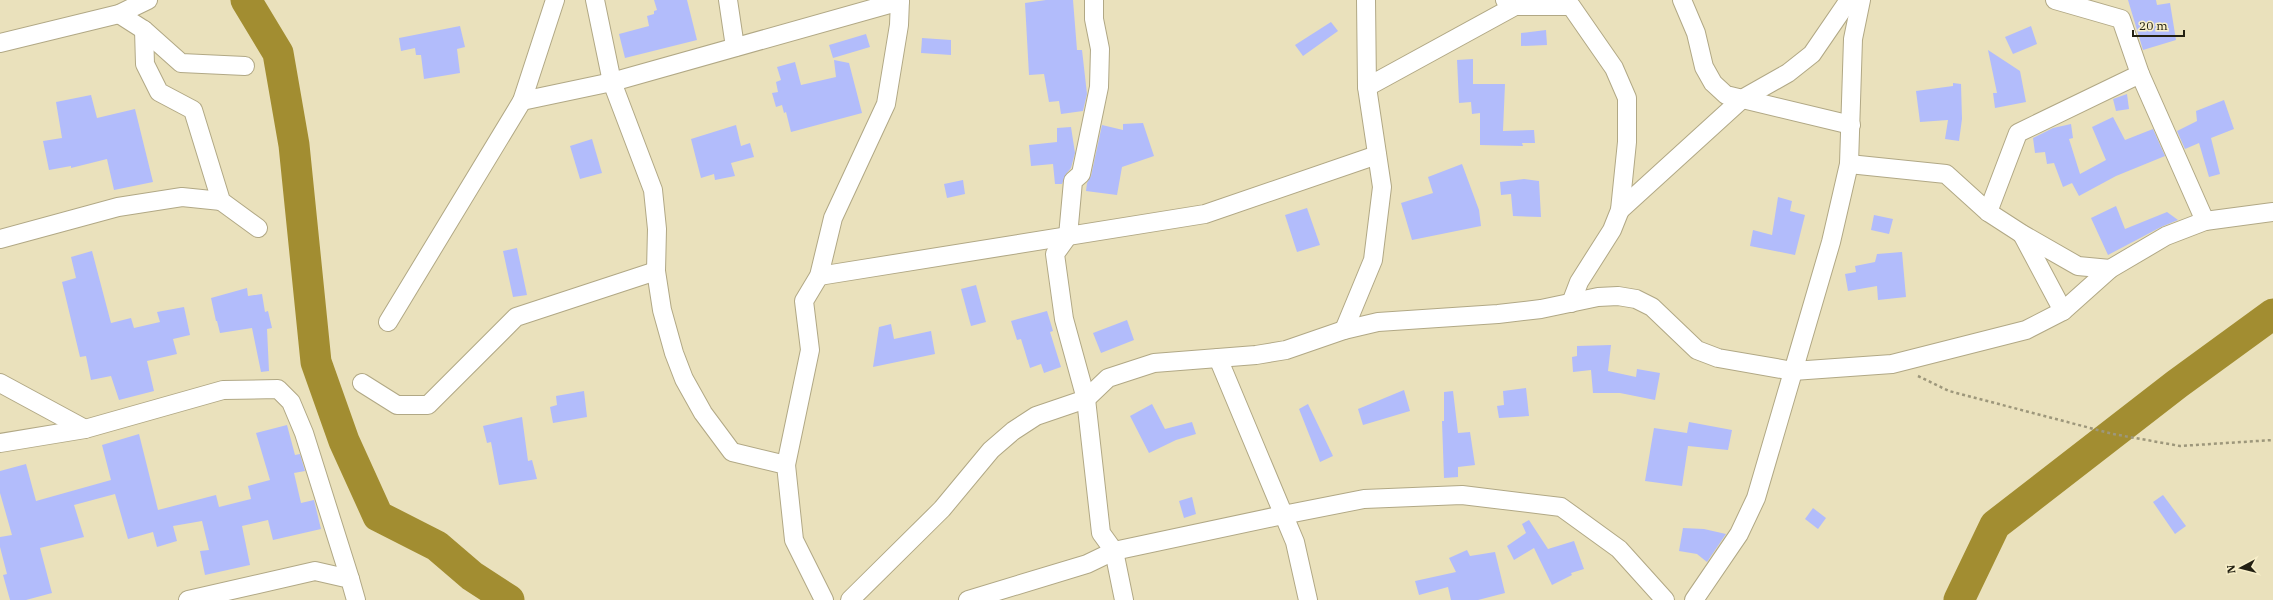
<svg xmlns="http://www.w3.org/2000/svg" width="2273" height="600" font-family="'IBM Plex Serif',serif">
<style>
.lines{fill:none;stroke-linecap:round;stroke-linejoin:round}
.river{stroke:#a28d31;stroke-width:31}
.building{fill:#b2bcfb}
.minor-casing{stroke:#b1a885;stroke-width:20}
.path{stroke:#9d977b;stroke-width:2.5;stroke-dasharray:3 3;stroke-linecap:butt}
.minor{stroke:#fff;stroke-width:18}
</style>
<rect width="100%" height="100%" fill="#eae1bc"/>
<g class="lines">
<g class="river">
<path d="M246 0 278 53 294 145 316 362 344 441 378 516 437 546 472 576 509 600"/>
<path d="M1959 600 1995 525 2177 384 2273 314"/>
</g>
</g>
<g class="building">
<path d="M654 0H687L697 40 625 58 619 34 649 26 647 16 654 14V11L657 10Z"/>
<path d="M1046 0H1073L1077 50H1082L1087 94 1083 111 1061 114 1059 101 1049 102 1044 74 1029 75 1025 3Z"/>
<path d="M2128 0H2156L2157 5 2170 3 2176 40 2143 50Z"/>
<path d="M1331 22 1338 31 1303 56 1295 45Z"/>
<path d="M460 26 465 47 457 49 460 73 424 79 421 55H416L415 48 401 51 399 38Z"/>
<path d="M2031 26 2037 44 2013 54 2005 37Z"/>
<path d="M1546 30 1547 45 1521 46V33Z"/>
<path d="M866 34 870 47 833 58 829 45Z"/>
<path d="M922 38 951 40V55L921 53Z"/>
<path d="M1988 50 2020 71 2026 102 1995 108 1993 93H1997Z"/>
<path d="M1473 59V84H1505L1503 131 1534 130 1535 143H1522L1523 146 1480 145V113L1472 114 1471 102 1459 103 1457 60Z"/>
<path d="M834 60 849 63 862 113 791 132 786 112 784 113 782 105 776 107 772 93 778 92 776 82 781 80 777 67 795 62 801 85 836 77Z"/>
<path d="M1953 83 1961 84 1962 119 1959 141 1945 139 1948 120 1920 122 1916 91 1953 86Z"/>
<path d="M2127 94 2129 109 2116 111 2113 99Z"/>
<path d="M91 95 97 118 135 109 153 182 114 190 107 159 71 168V166L49 170 43 141 62 138 56 102Z"/>
<path d="M2224 100 2234 129 2211 138 2220 174 2209 177 2199 143 2185 149 2177 131 2197 121 2196 111Z"/>
<path d="M2113 117 2125 140 2153 129 2165 156 2116 176 2079 196 2072 183 2063 187 2054 163 2047 164 2045 152 2035 153 2033 138 2053 128 2071 124 2073 138 2069 139 2080 174 2106 160 2092 127Z"/>
<path d="M1143 123 1154 156 1122 167 1117 195 1086 191 1087 183 1091 176 1102 125 1123 130V124Z"/>
<path d="M736 125 741 146 750 143 754 157 731 163 735 176 715 180 714 174 701 178 691 139Z"/>
<path d="M1071 127 1075 153 1071 168 1066 174 1062 184H1055L1053 164 1031 166 1029 145 1057 142V128Z"/>
<path d="M592 139 602 173 580 179 570 146Z"/>
<path d="M1462 164 1479 210 1481 226 1412 240 1401 203 1433 193 1428 177Z"/>
<path d="M1524 179 1539 181 1541 217 1513 216 1511 194 1501 195 1500 182Z"/>
<path d="M963 180 965 194 947 198 944 184Z"/>
<path d="M1778 197 1792 201 1790 211 1805 215 1795 255 1750 246 1753 230 1772 235Z"/>
<path d="M2116 206 2125 229 2167 212 2178 220 2161 227 2108 255 2091 218Z"/>
<path d="M1307 208 1320 245 1297 252 1285 215Z"/>
<path d="M1874 215 1893 219 1889 234 1871 230Z"/>
<path d="M517 248 527 295 513 297 503 251Z"/>
<path d="M92 251 111 323 131 318 134 328 160 322 157 312 184 307 190 335 173 339 177 354 147 361 154 391 119 400 111 376 91 380 86 356 80 357 62 282 76 278 71 257Z"/>
<path d="M1902 252 1906 297 1878 300 1877 286 1848 291 1845 274 1856 272 1855 266 1875 262 1877 254Z"/>
<path d="M976 285 986 322 971 326 961 289Z"/>
<path d="M247 288 248 296 262 294 265 312 268 311 272 328 267 329 269 371 261 372 252 328 220 333 217 321H216L211 298Z"/>
<path d="M1047 311 1053 331 1050 332 1061 367 1044 373 1041 364 1030 368 1021 339 1017 340 1011 321Z"/>
<path d="M1127 320 1134 340 1101 353 1093 333Z"/>
<path d="M891 324 894 339 931 331 935 354 873 367 879 327Z"/>
<path d="M1611 345 1608 371 1636 377 1637 369 1660 373 1655 400 1620 393H1593L1591 370 1573 372 1572 357 1577 356V346Z"/>
<path d="M1526 388 1529 416 1499 418 1497 406 1504 405 1503 391Z"/>
<path d="M1404 390 1410 411 1363 425 1358 409Z"/>
<path d="M584 391 587 417 553 423 550 407 557 405 556 396Z"/>
<path d="M1453 391 1458 433 1470 432 1475 465 1458 467V477L1444 478 1442 421H1444V392Z"/>
<path d="M1152 404 1165 429 1192 422 1196 434 1176 440 1149 453 1130 416Z"/>
<path d="M1308 404 1333 456 1320 462 1299 409Z"/>
<path d="M522 417 528 461 532 460 537 479 499 485 491 442 487 443 483 426Z"/>
<path d="M1689 422 1732 430 1728 450 1688 446 1682 486 1645 481 1654 428 1687 433Z"/>
<path d="M287 425 295 455 300 454 305 471 294 473 301 503 314 500 321 529 273 540 268 520 242 526 250 565 205 575 200 551 209 550 202 521 173 526 177 541 157 547 153 532 128 539 115 494 74 505 84 537 40 548 52 593 26 600H10L3 575 7 574 0 547V537L12 535 0 493V471L26 464 36 501 111 480 102 445 139 434 158 510 216 495 219 507 251 499 248 486 270 480 256 433Z"/>
<path d="M2163 495 2186 526 2175 534 2153 502Z"/>
<path d="M1192 497 1196 514 1184 518 1179 501Z"/>
<path d="M1813 508 1826 518 1818 529 1805 519Z"/>
<path d="M1529 520 1548 549 1574 541 1584 569 1571 573 1572 575 1552 585 1534 548 1514 560 1507 546 1526 533 1522 524Z"/>
<path d="M1683 528 1704 529 1726 534 1707 562 1697 554 1679 551Z"/>
<path d="M1467 550 1470 556 1495 552 1505 593 1478 600H1451L1448 587 1419 595 1415 581 1456 572 1449 558Z"/>
</g>
<g class="lines">
<defs>
<g id="minor">
<path d="M595 0 612 82 653 190 657 229 656 271 662 310 674 353 684 379 703 413 732 452 786 465 794 540 824 600"/>
<path d="M728 0 735 47"/>
<path d="M1094 0V19L1100 49 1099 87 1081 174 1073 181 1068 236 1055 254 1064 319 1086 399 1101 533 1114 551 1124 600"/>
<path d="M1505 0 1515 6H1571L1614 68 1627 98V142L1620 210 1612 230 1579 282 1571 303"/>
<path d="M1682 0 1696 33 1704 67 1713 83 1726 95 1851 125"/>
<path d="M2055 0 2121 19 2140 74 2205 221"/>
<path d="M119 14 144 30 181 63 245 66"/>
<path d="M144 30 145 64 159 92 193 110 221 201 258 228"/>
<path d="M0 43 119 14 148 0"/>
<path d="M1367 87 1515 6"/>
<path d="M522 101 555 0"/>
<path d="M1849 164 1946 174 1988 212 2022 234 2078 266 2110 269"/>
<path d="M1620 210 1742 99 1788 73 1812 54 1849 0"/>
<path d="M1988 212 2018 133 2140 74"/>
<path d="M2022 234 2063 311"/>
<path d="M0 239 118 207 182 197 221 201"/>
<path d="M819 276 1205 214 1377 155"/>
<path d="M388 322 522 101 612 82 900 1"/>
<path d="M1344 330 1373 260 1382 187 1367 87 1366 0"/>
<path d="M1218 358 1295 542 1308 600"/>
<path d="M0 383 85 429 223 390 278 389 291 402 304 433 350 579"/>
<path d="M362 383 397 405H428L516 317 656 271"/>
<path d="M0 443 85 429"/>
<path d="M786 465 810 350 804 301 819 276 833 218 886 104 899 25 900 0"/>
<path d="M188 600 315 571 350 579 356 600"/>
<path d="M850 600 942 509 991 450 1013 431 1036 416 1086 399 1108 378 1154 363 1256 355 1286 350 1344 330 1378 322 1498 314 1541 309 1598 297 1618 296 1636 299 1652 307 1697 350 1718 358 1793 371 1892 364 2026 330 2063 311 2110 269 2166 236 2205 221 2273 212"/>
<path d="M968 600 1087 564 1114 551 1283 515 1364 499 1462 495 1561 507 1619 549 1665 600"/>
<path d="M1694 600 1739 534 1756 498 1831 242 1849 164 1853 39 1861 0"/>
</g>
</defs>
<use href="#minor" class="minor-casing"/>
<path class="path" d="M1918 376 1949 391 2113 434 2180 446 2273 440"/>
<use href="#minor" class="minor"/>
</g>
<g transform="translate(2241 568) rotate(263)" stroke="#f8efc9" stroke-width="3" paint-order="stroke">
<path d="M0-3L7 15L0 10L-7 15Z" fill="#232012"/>
<text y="-6" font-size="11" font-weight="bold" text-anchor="middle" fill="#232012">N</text>
</g>
<path d="M2133 30v6h51v-6" fill="none" stroke="#232012" stroke-width="2"/>
<text x="2139" y="30" font-size="12" fill="#232012" stroke="#f8efc9" stroke-width="3" paint-order="stroke">20 m</text>
</svg>
